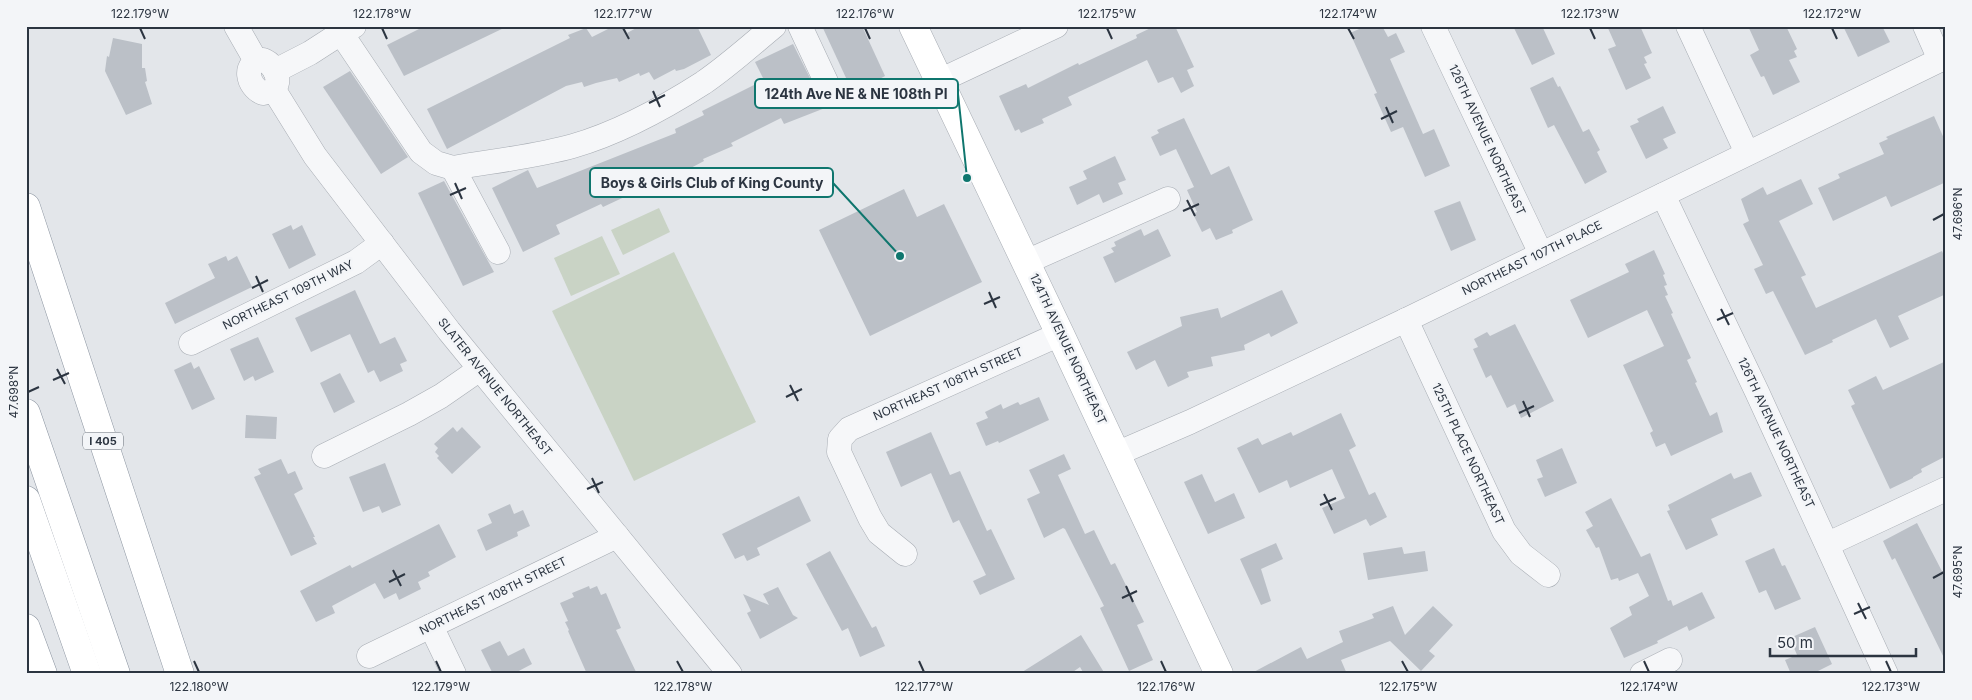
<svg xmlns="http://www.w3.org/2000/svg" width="1972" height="700" font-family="Inter,sans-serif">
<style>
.green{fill:#c9d3c5}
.building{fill:#bbc0c7}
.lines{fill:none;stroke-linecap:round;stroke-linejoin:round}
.minor-casing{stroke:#a8adb4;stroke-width:25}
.secondary-casing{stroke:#a8adb4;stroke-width:29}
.motorway-casing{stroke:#8b94a0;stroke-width:29}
.minor{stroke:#f6f7f9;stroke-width:24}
.secondary{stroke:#fff;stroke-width:28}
.motorway{stroke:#fff;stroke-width:28}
.ticks{fill:none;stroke:#2c3541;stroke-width:2}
.labels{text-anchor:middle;stroke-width:5;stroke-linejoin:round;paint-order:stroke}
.shield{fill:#f3f5f8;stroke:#686f78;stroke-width:1}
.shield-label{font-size:11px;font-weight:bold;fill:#2c3541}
.street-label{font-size:12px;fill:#2c3541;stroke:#f3f5f8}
.leader{fill:none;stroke:#0f766e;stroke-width:2}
.callout-dot{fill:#0f766e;stroke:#f3f5f8;stroke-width:2}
.callout{fill:#f3f5f8;stroke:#0f766e;stroke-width:2}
.callout-label{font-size:14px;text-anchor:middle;font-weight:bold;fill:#2c3541}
.neatline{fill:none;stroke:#2c3541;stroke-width:2}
.ticks-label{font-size:12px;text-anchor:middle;fill:#2c3541}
</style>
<rect width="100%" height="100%" fill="#e3e6ea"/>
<g class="green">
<path d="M659 208 670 232 623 255 611 230Z"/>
<path d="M602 236 620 274 571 296 554 258Z"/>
<path d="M674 252 756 422 634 481 552 311Z"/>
</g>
<g class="building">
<path d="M425 26H508L404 76 387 45Z"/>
<path d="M614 26H624L627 33 640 26H697L711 55 684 69 676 71 675 69 654 80 649 72 640 76 639 73 619 82 617 78 596 83 584 87 582 82 566 86 447 149 427 109 570 38 568 35 586 28 592 37Z"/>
<path d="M822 26H862L885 76 853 93Z"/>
<path d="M1155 26H1175L1194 67 1187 70 1194 86 1181 93 1173 77 1158 83 1147 60 1068 97 1072 105 1042 119 1044 123 1021 133 1019 129 1015 131 999 96 1026 84 1028 88 1078 63 1079 65 1137 38 1136 35Z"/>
<path d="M1366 26H1382L1388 37 1396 33 1405 52 1390 59 1423 134 1434 129 1450 166 1425 177 1403 127 1391 132 1374 94 1377 93 1350 33Z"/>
<path d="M1513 26H1542L1555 54 1532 65Z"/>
<path d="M1607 26H1640L1652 53 1644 57 1647 63 1644 64 1651 78 1626 90 1608 49 1616 46Z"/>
<path d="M1748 26H1786L1797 49 1794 51 1797 57 1789 60 1800 82 1773 95 1764 76 1761 77 1750 55 1759 50Z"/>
<path d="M1843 26H1882L1890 42 1858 57Z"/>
<path d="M113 38 142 44V68H145L147 81 145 82 152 104 126 115 105 71 107 56 109 57Z"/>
<path d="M793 44 825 108 784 124 781 118 731 143 733 146 703 159 704 161 670 179 636 195 633 193 603 207 601 204 556 225 560 234 523 252 492 188 528 170 537 188 676 133 675 129 704 115 702 111 764 80 755 62Z"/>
<path d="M350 71 408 157 381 174 323 87Z"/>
<path d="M1553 77 1558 87 1560 86 1583 132 1589 129 1600 150 1597 152 1607 172 1585 184 1554 125 1548 128 1530 88Z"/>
<path d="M1663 106 1676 133 1663 139 1668 148 1646 159 1630 126 1639 122 1637 119Z"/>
<path d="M1934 116 1946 143V182L1891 207 1886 196 1833 221 1818 188 1840 178 1838 174 1884 154 1879 143 1888 139 1886 137Z"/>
<path d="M1184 118 1211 175 1229 166 1253 220 1232 230 1233 233 1216 240 1210 228 1202 232 1193 214 1197 212 1187 190 1194 187 1176 149 1160 156 1151 137 1159 133 1157 130Z"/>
<path d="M1115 156 1126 180 1118 183 1123 194 1103 203 1099 194 1077 205 1069 187 1087 179 1083 171Z"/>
<path d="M1801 179 1813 204 1779 221 1806 275 1801 277 1816 308 1942 251 1946 260V294L1898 316 1909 339 1890 348 1876 319 1832 340 1833 342 1805 355 1773 291 1766 294 1754 269 1763 265 1743 224 1749 221 1741 199 1763 187 1767 195Z"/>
<path d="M444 181 494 272 463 286 418 193Z"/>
<path d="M904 189 917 217 944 204 982 282 870 336 819 230Z"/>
<path d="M1460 201 1476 240 1451 251 1434 211Z"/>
<path d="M291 225 293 230 302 225 316 255 289 269 272 234Z"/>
<path d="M1141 229 1144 236 1158 229 1171 256 1115 283 1103 257 1114 252 1111 248 1116 246 1114 242Z"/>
<path d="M1654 250 1665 274 1663 275 1667 285 1664 286 1668 295 1665 296 1673 313 1671 314 1691 358 1687 360 1697 382 1695 383 1710 416 1717 412 1723 432 1671 456 1665 443 1656 447 1650 433 1653 431 1623 365 1664 346 1647 310 1588 338 1570 300 1629 272 1625 264Z"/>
<path d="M226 256 228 261 237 256 252 287 175 324 165 303 215 278 208 264Z"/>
<path d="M355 290 380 344 395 337 407 361 400 364 403 371 380 382 374 370 368 373 350 334 311 352 295 318Z"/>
<path d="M1282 290 1298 323 1271 337 1269 333 1244 345 1245 350 1211 357 1213 366 1187 372 1189 377 1168 387 1155 360 1136 370 1127 352 1182 326 1180 317 1218 308 1221 318Z"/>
<path d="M1515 324 1554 401 1521 418 1515 404 1507 408 1491 375 1486 378 1473 349 1478 347 1474 339 1487 332 1490 336Z"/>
<path d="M258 337 274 372 255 381 253 376 244 381 230 349Z"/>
<path d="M1946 361V456L1921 469 1922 472 1913 477V478L1890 489 1851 406 1855 404 1848 390 1876 376 1883 390Z"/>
<path d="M191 362 194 369 199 366 215 399 192 410 174 370Z"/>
<path d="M340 373 355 402 334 413 320 383Z"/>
<path d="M1039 397 1049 420 999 443 998 441 986 446 976 423 988 418 985 412 1001 404 1003 409 1018 402 1020 405Z"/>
<path d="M1341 413 1356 446 1349 450 1369 495 1375 492 1387 517 1370 526 1366 519 1334 534 1322 508 1345 498 1332 469 1290 488 1287 480 1259 493 1237 448 1258 438 1262 445 1291 432 1293 436Z"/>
<path d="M246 415 277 417 276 439 245 438Z"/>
<path d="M453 427 457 432 462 427 481 447 452 474 437 458 439 456 435 452 438 448 434 444Z"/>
<path d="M931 432 950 475 960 471 987 531 991 529 1015 579 980 595 973 581 986 575 959 520 953 523 931 473 901 487 886 452Z"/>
<path d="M1562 448 1577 483 1545 497 1537 479 1543 477 1536 460Z"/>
<path d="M1064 454 1071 469 1058 475 1085 534 1094 530 1111 565 1115 563 1144 622 1137 625 1153 660 1129 671 1100 608 1104 606 1065 529 1063 528 1044 538 1027 499 1040 493 1029 470Z"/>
<path d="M281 459 288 474 295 471 303 489 294 494 315 537H313L317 544 291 556 254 477 261 474 258 469Z"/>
<path d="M385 463 401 505 382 513 379 506 363 512 349 477Z"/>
<path d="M1751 472 1762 496 1711 519 1718 535 1686 550 1667 511 1670 510 1668 505 1731 473 1734 479Z"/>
<path d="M1202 474 1215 502 1234 493 1245 518 1208 534 1184 482Z"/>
<path d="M799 496 811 521 757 548 760 555 747 561 744 555 735 559 722 534Z"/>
<path d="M1611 498 1641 557 1650 553 1668 601 1671 600 1673 606 1702 592 1715 618 1689 631 1687 626 1657 641 1658 643 1624 658 1610 628 1632 615 1629 607 1649 596 1638 573 1619 581 1618 578 1611 580 1599 547 1596 548 1586 530 1593 526 1585 512Z"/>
<path d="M510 504 514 514 523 510 530 526 517 532 518 536 486 551 477 530 492 523 488 514Z"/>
<path d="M1917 523 1946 579V662L1895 558 1892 560 1883 541Z"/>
<path d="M439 524 456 557 428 572 430 576 418 582 421 589 399 600 396 593 384 599 375 583 332 606 335 613 316 622 300 591 350 565 352 568Z"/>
<path d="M1276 543 1283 559 1261 569 1271 601 1261 605 1240 559Z"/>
<path d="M1402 547 1404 554 1425 551 1428 571 1368 580 1363 553Z"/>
<path d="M1774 548 1782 566 1785 565 1801 599 1775 610 1766 590 1759 593 1745 561Z"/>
<path d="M830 551 872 628 876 626 885 646 860 657 848 628 842 631 806 564Z"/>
<path d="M589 586 590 589 597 586 601 595 606 593 621 628 616 630 637 674H587L568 631 569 630 565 622 568 621 560 603 574 597 572 593Z"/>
<path d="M778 587 793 615 798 618 760 639 747 613 751 611 743 594 769 605 763 594Z"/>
<path d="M1393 606 1405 635 1433 606 1453 625 1429 651 1435 656 1421 671 1390 641 1341 660 1347 674H1250L1301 647 1307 659 1343 642 1339 631 1374 618 1372 614Z"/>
<path d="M1815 627 1832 664 1812 674H1791L1785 660 1797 655 1790 638Z"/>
<path d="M1081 635 1105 674H1084L1080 667 1070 674H1019Z"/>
<path d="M500 641 508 656 524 648 532 664 513 674H493L481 650Z"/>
</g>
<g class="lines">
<defs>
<g id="minor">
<path d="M236 26 256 61"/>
<path d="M800 26 829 88"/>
<path d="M1433 26 1541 254"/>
<path d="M1688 26 1747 153"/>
<path d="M1925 26 1940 60"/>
<path d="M341 33 421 152 436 163 453 168 498 252"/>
<path d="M263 60C279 66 285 91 263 93 247 87 242 62 263 60Z"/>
<path d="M275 71 310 53 341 33 354 26"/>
<path d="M939 81 1056 26"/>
<path d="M274 90 315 156 449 331 730 674"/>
<path d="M453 168C493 161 534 157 573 146 618 133 664 108 703 83 728 66 751 45 774 26"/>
<path d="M1663 195 1757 392 1886 674"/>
<path d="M1026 262 1168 199"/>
<path d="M1406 320 1504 531 1521 554 1548 575"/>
<path d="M191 343 356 262 382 243"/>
<path d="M1116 454 1190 422 1406 320 1946 57"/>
<path d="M324 456 409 414 441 396 480 369"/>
<path d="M1828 544 1946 489"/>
<path d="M905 554 879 533 870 518 839 452 840 439 849 429 1060 334"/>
<path d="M431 626 454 674"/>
<path d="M369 656 617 536"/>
<path d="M1642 674 1670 660"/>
</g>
<path id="secondary" d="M913 26 1060 334 1219 674"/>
<g id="motorway">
<path d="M26 207 180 674"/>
<path d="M26 413 116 674"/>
<path d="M26 500 87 674"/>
<path d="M26 628 43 674"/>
</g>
</defs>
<use href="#minor" class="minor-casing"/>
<use href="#secondary" class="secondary-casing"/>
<use href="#motorway" class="motorway-casing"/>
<use href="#minor" class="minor"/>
<use href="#secondary" class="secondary"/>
<use href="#motorway" class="motorway"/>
</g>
<path class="ticks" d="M140 28 145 39M382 28 387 39M623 28 629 39M865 28 870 39M1107 28 1112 39M1348 28 1354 39M1590 28 1595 39M1832 28 1837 39M653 91 660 107M649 103 665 95M1386 107 1393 123M1381 119 1397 111M455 183 462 199M450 195 466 188M1187 200 1195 216M1183 211 1199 204M1933 220 1944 214M256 276 263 292M252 288 268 280M989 292 996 308M984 304 1000 297M1721 309 1729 325M1717 320 1733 313M57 369 65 384M53 380 69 373M790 385 798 401M28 392 39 387M786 397 802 389M1523 401 1530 417M1519 413 1534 406M592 478 599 493M587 489 603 482M1324 494 1332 510M1320 505 1336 498M393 570 401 586M1933 578 1944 572M389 582 405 574M1126 586 1133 602M1122 598 1137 591M1858 603 1866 619M1854 614 1870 607M194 661 199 672M436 661 441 672M677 661 683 672M919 661 924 672M1161 661 1166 672M1402 661 1408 672M1644 661 1649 672M1886 661 1891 672"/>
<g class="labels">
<rect class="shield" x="83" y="432.5" width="40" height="17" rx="4"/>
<g class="shield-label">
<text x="103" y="445">I 405</text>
</g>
<g class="street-label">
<text transform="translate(1487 140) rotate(65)" y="4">126TH AVENUE NORTHEAST</text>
<text transform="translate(1532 258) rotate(-26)" y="4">NORTHEAST 107TH PLACE</text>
<text transform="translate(288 295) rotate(-26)" y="4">NORTHEAST 109TH WAY</text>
<text transform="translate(1068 349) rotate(65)" y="4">124TH AVENUE NORTHEAST</text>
<text transform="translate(948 384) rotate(-24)" y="4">NORTHEAST 108TH STREET</text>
<text transform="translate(495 387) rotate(51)" y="4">SLATER AVENUE NORTHEAST</text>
<text transform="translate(1776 433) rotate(65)" y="4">126TH AVENUE NORTHEAST</text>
<text transform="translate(1468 454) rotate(65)" y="4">125TH PLACE NORTHEAST</text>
<text transform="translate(493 596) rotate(-26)" y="4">NORTHEAST 108TH STREET</text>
</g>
</g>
<path class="leader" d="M967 178L958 94M900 256L833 183"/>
<g class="callout-dot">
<circle cx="967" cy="178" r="5"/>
<circle cx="900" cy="256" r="5"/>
</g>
<g class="callout">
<rect x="755" y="79" width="203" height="29" rx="5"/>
<rect x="590" y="168" width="243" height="29" rx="5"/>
</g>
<g class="callout-label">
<text x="856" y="99">124th Ave NE &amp; NE 108th Pl</text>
<text x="712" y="188">Boys &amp; Girls Club of King County</text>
</g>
<rect width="1972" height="700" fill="none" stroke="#f3f5f8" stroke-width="55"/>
<path d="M1770 648v8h146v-8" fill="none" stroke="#2c3541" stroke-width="2.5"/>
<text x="1777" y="648" font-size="15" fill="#2c3541" stroke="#f3f5f8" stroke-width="4" paint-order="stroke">50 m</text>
<rect x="28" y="28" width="1916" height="644" class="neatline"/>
<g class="ticks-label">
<text x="140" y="18">122.179°W</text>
<text x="382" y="18">122.178°W</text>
<text x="623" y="18">122.177°W</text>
<text x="865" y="18">122.176°W</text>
<text x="1107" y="18">122.175°W</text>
<text x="1348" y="18">122.174°W</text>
<text x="1590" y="18">122.173°W</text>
<text x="1832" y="18">122.172°W</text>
<text transform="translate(1958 214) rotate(-90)" y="4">47.696°N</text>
<text transform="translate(14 392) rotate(-90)" y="4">47.698°N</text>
<text transform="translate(1958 572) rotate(-90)" y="4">47.695°N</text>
<text x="199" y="691">122.180°W</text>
<text x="441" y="691">122.179°W</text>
<text x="683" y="691">122.178°W</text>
<text x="924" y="691">122.177°W</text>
<text x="1166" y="691">122.176°W</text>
<text x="1408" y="691">122.175°W</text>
<text x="1649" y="691">122.174°W</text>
<text x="1891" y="691">122.173°W</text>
</g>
</svg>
